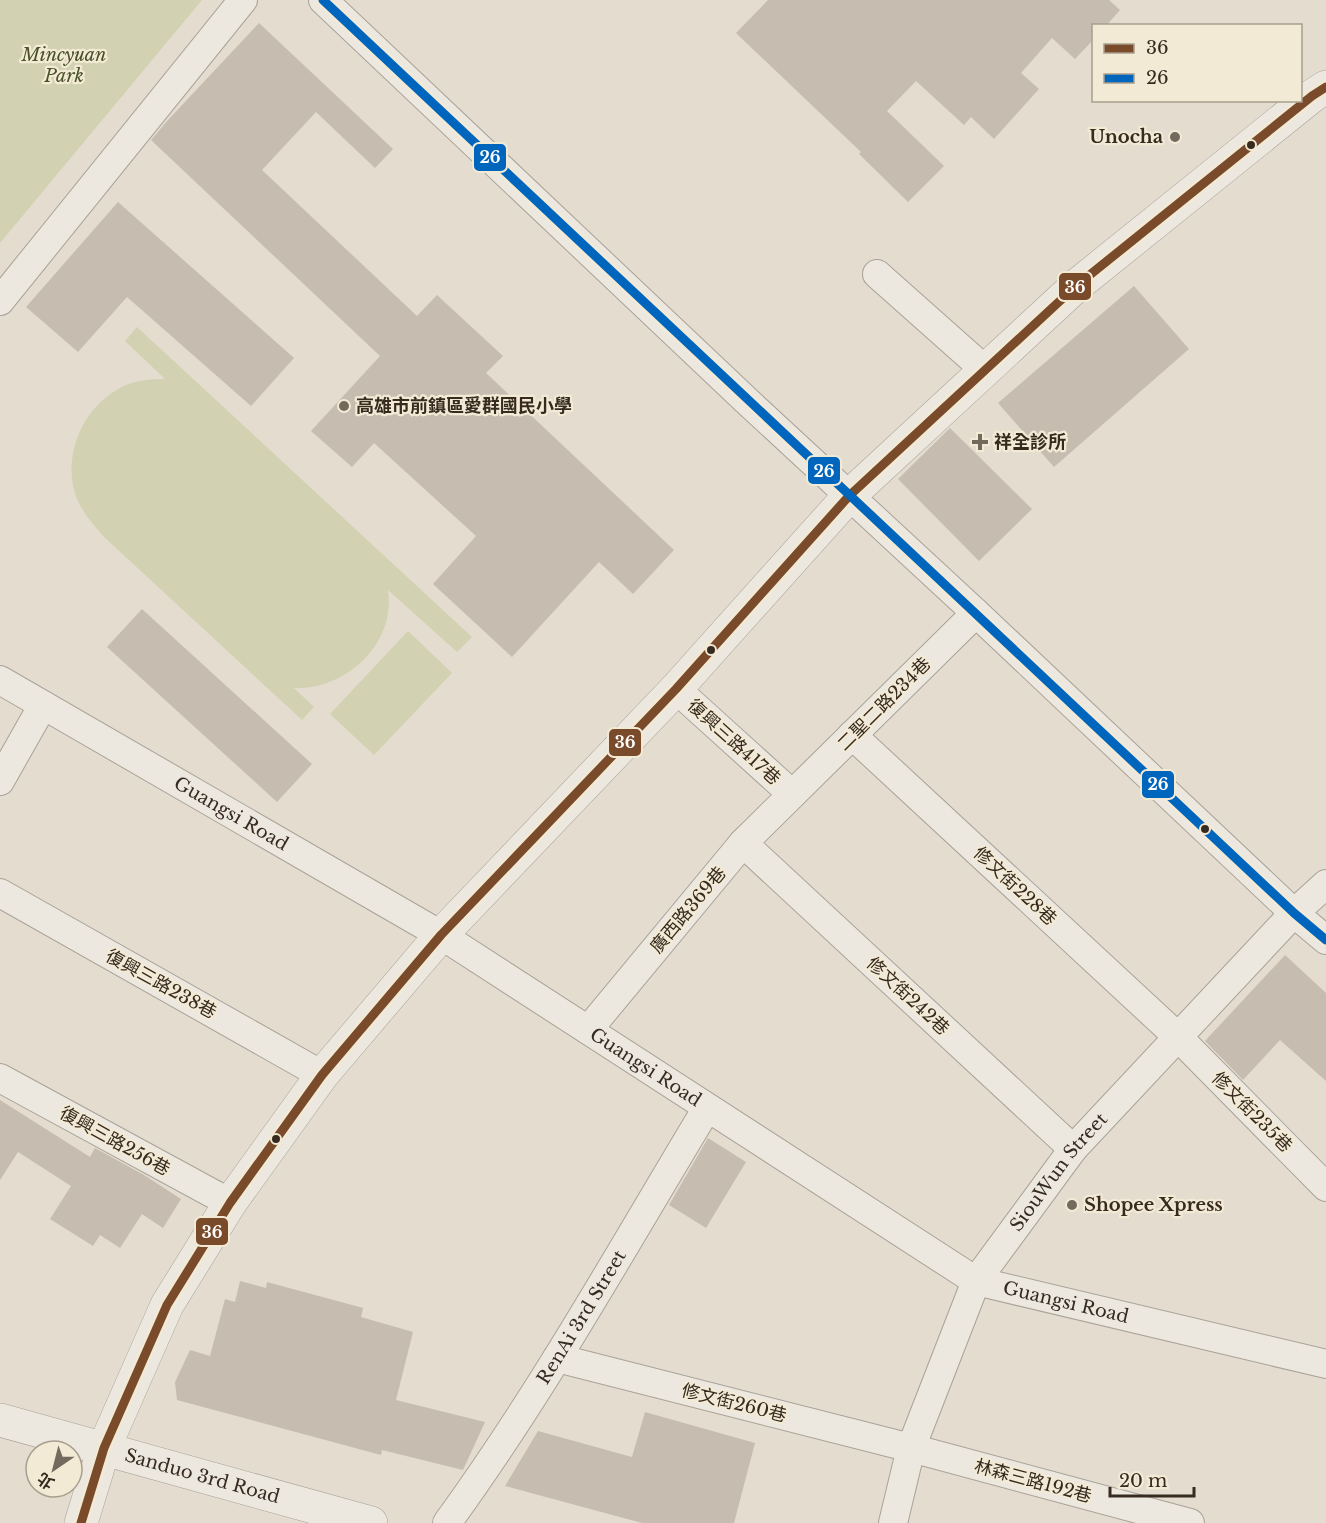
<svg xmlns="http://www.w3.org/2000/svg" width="1326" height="1523" font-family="'Libre Baskerville','Noto Sans TC',serif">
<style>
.green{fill:#d2d2b2}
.building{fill:#c7bcb0}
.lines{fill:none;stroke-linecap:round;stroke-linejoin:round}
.minor-casing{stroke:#a9a297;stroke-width:30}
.tertiary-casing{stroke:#a9a297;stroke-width:34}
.minor{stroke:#ece8e0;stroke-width:28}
.tertiary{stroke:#ece8e0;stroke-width:33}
.bus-1-casing{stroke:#f3ead6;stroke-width:14}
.bus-2-casing{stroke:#f3ead6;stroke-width:14}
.bus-1{stroke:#7a4b2a;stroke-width:9}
.bus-2{stroke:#0065bd;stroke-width:9}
.poi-dot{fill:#73695d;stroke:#f3ead6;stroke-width:2}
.bus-dot{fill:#372b20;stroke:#f3ead6;stroke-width:2}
.labels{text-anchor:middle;stroke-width:4.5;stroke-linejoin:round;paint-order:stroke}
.park-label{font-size:18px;font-style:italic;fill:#485228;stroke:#f3ead6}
.poi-label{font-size:18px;font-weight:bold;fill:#372b20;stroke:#f3ead6;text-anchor:start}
.street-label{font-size:18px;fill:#372b20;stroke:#f3ead6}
.line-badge{stroke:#f3ead6;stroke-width:2}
.badge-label{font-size:16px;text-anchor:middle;font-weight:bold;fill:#fff}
</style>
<rect width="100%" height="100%" fill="#e3dccf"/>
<g class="green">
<path d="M0 0H202L0 243Z"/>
<path d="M137 327 472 637 457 652 388 590C396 644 346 690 294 688L314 707 302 720 104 537C91 522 77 507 73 486 66 447 85 407 120 388 134 380 150 379 165 379L125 341Z"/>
<path d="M408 631 452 673 374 755 330 714Z"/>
</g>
<g class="building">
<path d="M768 0H1109L1120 10 1106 26H1094V39L1075 59 1052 38 1021 73 1039 89 994 139 971 117 964 125 916 81 887 111 944 166 908 202 859 154 861 152 736 33Z"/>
<path d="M259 23 393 149 375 168 316 112 262 170 417 316 437 295 503 356 486 373 674 550 633 594 599 562 512 657 433 584 476 536 374 443 352 467 311 431 380 356 151 140 168 120Z"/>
<path d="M118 202 294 358 251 406 127 297 78 352 26 307Z"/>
<path d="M1134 286 1189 349 1054 467 998 403Z"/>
<path d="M950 428 1032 509 979 561 898 479Z"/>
<path d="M142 609 312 764 277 802 107 647Z"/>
<path d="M1285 955 1326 993V1081L1280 1040 1243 1080 1205 1041Z"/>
<path d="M0 1100 90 1157 95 1148 144 1175 181 1199 163 1228 142 1214 120 1248 100 1235 93 1246 50 1219 71 1186 18 1152 0 1180Z"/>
<path d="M708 1138 746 1162 706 1228 669 1205Z"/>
<path d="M240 1281 266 1288 267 1282 363 1308 361 1317 413 1332 396 1400 485 1422 463 1470 382 1450 381 1455 177 1400 175 1382 190 1350 210 1356 225 1299 235 1302Z"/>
<path d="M645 1412 755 1443 734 1523H642L505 1486 538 1431 632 1457Z"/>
</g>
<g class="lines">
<defs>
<g id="minor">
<path d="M323 0 749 403 976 613 1294 913 1326 940"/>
<path d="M877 274 985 370"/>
<path d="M0 301 243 0"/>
<path id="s1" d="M0 680 441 935 976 1281 1326 1364"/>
<path d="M676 689 792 794"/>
<path d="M852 735 1178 1037 1326 1187"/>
<path d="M0 781 43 705"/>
<path d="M743 843 1073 1149"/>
<path d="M0 893 322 1075"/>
<path d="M588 1030 743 843 976 613"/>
<path d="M0 1078 230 1203"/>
<path d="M557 1358 911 1448 1190 1523"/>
<path id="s2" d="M447 1523C543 1391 623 1247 707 1108"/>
<path id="s3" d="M893 1523 911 1448 976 1281 1073 1149 1294 913 1326 884"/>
</g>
<g id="tertiary">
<path id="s4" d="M0 1420 371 1523"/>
<path d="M81 1523 104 1448 167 1305 230 1203 322 1075 441 935 676 689 849 496 1076 286 1312 96 1326 87"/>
</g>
</defs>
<use href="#minor" class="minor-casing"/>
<use href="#tertiary" class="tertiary-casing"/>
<use href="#minor" class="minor"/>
<use href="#tertiary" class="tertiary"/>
<defs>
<path id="bus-1" d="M81 1523 104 1448 167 1305 230 1203 322 1075 441 935 676 689 849 496 1076 286 1312 96 1326 87"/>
<path id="bus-2" d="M323 0C646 305 971 608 1294 913L1326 940"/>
</defs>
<use href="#bus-1" class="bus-1-casing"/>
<use href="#bus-2" class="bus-2-casing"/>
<use href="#bus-1" class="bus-1"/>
<use href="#bus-2" class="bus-2"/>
</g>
<g class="poi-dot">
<circle cx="1175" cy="137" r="6"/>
<circle cx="344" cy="406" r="6"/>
<path d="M977 433h6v6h6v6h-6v6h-6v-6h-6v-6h6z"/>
<circle cx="1072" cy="1205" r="6"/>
</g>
<g class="bus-dot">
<circle cx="1251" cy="145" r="5"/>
<circle cx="711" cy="650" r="5"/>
<circle cx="1205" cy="829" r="5"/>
<circle cx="276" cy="1139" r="5"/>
</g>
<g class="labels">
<g class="park-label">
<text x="64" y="61">Mincyuan<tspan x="64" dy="21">Park</tspan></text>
</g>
<g class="poi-label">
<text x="1163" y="143" text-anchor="end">Unocha</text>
<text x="356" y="412">高雄市前鎮區愛群國民小學</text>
<text x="994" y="448">祥全診所</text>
<text x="1084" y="1211">Shopee Xpress</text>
</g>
<g class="street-label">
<text transform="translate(884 704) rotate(-45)" y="6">二聖二路234巷</text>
<text transform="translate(734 742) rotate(42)" y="6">復興三路417巷</text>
<text dy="6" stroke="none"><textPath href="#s1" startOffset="267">Guangsi Road</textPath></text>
<text transform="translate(1015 886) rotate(43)" y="6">修文街228巷</text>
<text transform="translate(688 910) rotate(-50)" y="6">廣西路369巷</text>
<text transform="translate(161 984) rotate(29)" y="6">復興三路238巷</text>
<text transform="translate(908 996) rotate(43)" y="6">修文街242巷</text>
<text dy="6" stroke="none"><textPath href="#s1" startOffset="753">Guangsi Road</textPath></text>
<text transform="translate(1252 1112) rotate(45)" y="6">修文街235巷</text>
<text transform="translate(115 1141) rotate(29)" y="6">復興三路256巷</text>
<text dy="6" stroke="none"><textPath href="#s3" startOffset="393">SiouWun Street</textPath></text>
<text dy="6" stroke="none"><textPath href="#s1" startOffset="1239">Guangsi Road</textPath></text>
<text dy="6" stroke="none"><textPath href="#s2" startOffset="246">RenAi 3rd Street</textPath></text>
<text transform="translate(734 1403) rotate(14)" y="6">修文街260巷</text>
<text dy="6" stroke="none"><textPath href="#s4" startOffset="210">Sanduo 3rd Road</textPath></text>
<text transform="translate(1033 1481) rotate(15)" y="6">林森三路192巷</text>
</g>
</g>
<g class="line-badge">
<rect x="473" y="143" width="34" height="29" rx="6" fill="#0065bd"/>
<rect x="1058" y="272" width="34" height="29" rx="6" fill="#7a4b2a"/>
<rect x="807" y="456" width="34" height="29" rx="6" fill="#0065bd"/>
<rect x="608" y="728" width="34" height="29" rx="6" fill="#7a4b2a"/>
<rect x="1141" y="770" width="34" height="29" rx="6" fill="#0065bd"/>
<rect x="195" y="1217" width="34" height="29" rx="6" fill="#7a4b2a"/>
</g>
<g class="badge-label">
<text x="490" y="163">26</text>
<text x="1075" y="293">36</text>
<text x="824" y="477">26</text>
<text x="625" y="748">36</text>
<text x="1158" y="790">26</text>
<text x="212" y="1238">36</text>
</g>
<rect x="1092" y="24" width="210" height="78" fill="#f3ead6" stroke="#a89e8d" stroke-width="1.5"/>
<rect x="1104" y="44" width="30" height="9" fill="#7a4b2a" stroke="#a89e8d" stroke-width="1.5"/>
<text x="1146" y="54" font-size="18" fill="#372b20">36</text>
<rect x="1104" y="74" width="30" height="9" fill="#0065bd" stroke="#a89e8d" stroke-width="1.5"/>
<text x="1146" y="84" font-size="18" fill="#372b20">26</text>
<g transform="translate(54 1469) rotate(215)"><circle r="28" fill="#f3ead6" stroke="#a89e8d" stroke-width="1.5"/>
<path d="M0-4.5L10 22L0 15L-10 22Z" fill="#73695d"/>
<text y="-9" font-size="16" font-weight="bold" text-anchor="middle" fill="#372b20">北</text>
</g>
<path d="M1110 1487v9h84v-9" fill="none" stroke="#372b20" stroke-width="3"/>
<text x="1119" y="1487" font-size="18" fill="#372b20" stroke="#f3ead6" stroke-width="4.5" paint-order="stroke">20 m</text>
</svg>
